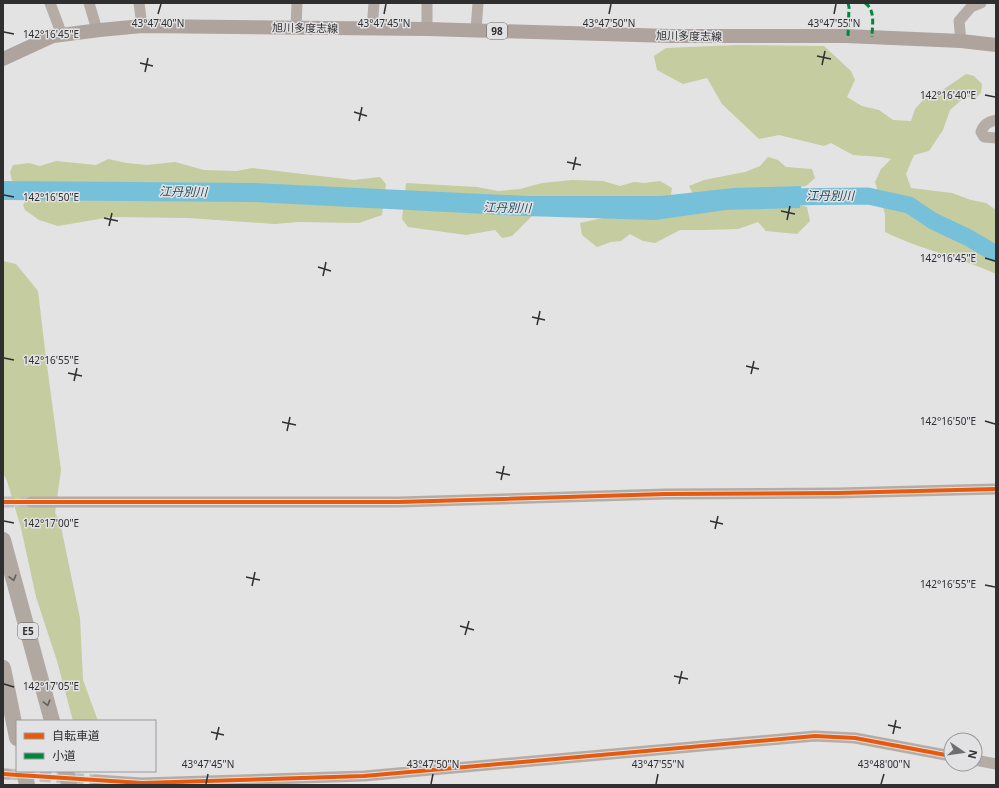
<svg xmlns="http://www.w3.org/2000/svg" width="999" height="788" font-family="'Noto Sans','Noto Sans JP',sans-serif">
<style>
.forest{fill:#c4cca0}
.water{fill:#76c1d9}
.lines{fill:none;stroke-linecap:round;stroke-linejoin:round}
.river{stroke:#76c1d9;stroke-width:17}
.minor-tunnel{stroke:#bfbfc0;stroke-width:11;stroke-dasharray:11 5.5;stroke-linecap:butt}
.minor{stroke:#b5aca6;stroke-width:11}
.major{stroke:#aea39d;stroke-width:14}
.highway{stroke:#b1a8a1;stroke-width:16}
.quiet{stroke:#00873e;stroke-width:3;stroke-dasharray:6 3;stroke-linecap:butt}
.cycleway-casing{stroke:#e2e2e5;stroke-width:6}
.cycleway{stroke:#e8590c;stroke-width:4}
.oneway{stroke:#635f5d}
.ticks{fill:none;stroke:#2f2f30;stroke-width:1.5}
.labels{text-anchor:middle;stroke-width:3;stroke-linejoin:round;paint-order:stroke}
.shield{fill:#e2e2e5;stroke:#656566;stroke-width:1}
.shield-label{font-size:10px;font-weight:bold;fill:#2f2f30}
.street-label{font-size:11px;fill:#2f2f30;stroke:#e2e2e5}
.water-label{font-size:12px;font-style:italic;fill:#1f4c5b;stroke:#e2e2e5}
.ticks-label{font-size:10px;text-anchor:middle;fill:#2f2f30;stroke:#e2e2e5;stroke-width:3;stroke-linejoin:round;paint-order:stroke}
</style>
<rect width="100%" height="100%" fill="#e3e3e4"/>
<g class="forest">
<path d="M737 45 824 46 851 71 855 80 847 97 862 106 879 110 893 120 911 121 915 109 924 99 938 93 966 74 974 76 982 84 981 93 976 97H965L950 110 943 130 929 151 914 155 906 174 911 188 952 193 971 200 986 203 996 210V274C960 257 921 250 885 232V214L875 182 881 169 891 159 881 157 853 155 831 143 824 146 779 135 759 139 722 104 707 78 683 84 657 70 654 56 666 48Z"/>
<path d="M768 157 778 160 786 167 812 169 815 178 806 186 768 190 694 196 689 186 704 180 745 172 760 166Z"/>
<path d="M108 159 127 163 147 165 175 162 204 170 237 171 252 168 354 180 380 177 386 184 382 215 359 223 298 222 275 224 188 218 111 217 58 226 39 220 25 210 23 205 28 196 43 184 12 181 10 172 13 165 29 163 40 166 56 161 96 165Z"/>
<path d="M572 180 603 181 620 186 634 182 644 183 660 181 672 188 670 200 543 205 512 236 502 238 495 230 466 235 408 227 402 219 406 183 477 187 498 191 520 189 542 183Z"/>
<path d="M793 202 807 207 810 221 797 234 766 231 758 222 738 229 704 230H680L655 243 643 241 630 234 621 241 611 242 597 247 582 235 580 223 612 216Z"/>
<path d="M3 261 16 264 38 291 46 358 61 470 55 513 60 522 80 618 83 680 98 721H73L57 661 36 597 21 528 7 481 3 473Z"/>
</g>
<path class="water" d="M3 181 254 183 528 196H661L733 188 801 186 800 208 726 210 655 220 525 216 252 202 3 200Z"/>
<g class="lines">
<path class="river" d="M778 197 868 196 909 205 933 221 969 238 996 254"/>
<g class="minor-tunnel">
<path d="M3 502H31"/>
<path d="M7 774 96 780"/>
</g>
<g class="minor">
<path d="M50 3 62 35"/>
<path d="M89 3 97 30"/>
<path d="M139 3 142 26"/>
<path d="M427 3V29"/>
<path d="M296 28 297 3"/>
<path d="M372 29 374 3"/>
<path d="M476 30 478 3"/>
<path d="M961 41 959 21 971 7 981 3"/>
<path d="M996 120C988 122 984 124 981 132L984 137 996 138"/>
<path d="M31 502H399L666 494 838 493 996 489"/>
<path d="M975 760 996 764"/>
<path d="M3 774H7"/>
<path d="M96 780 142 783 364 776 815 736 855 738 951 756"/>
</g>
<path class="major" d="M3 59 53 36 100 30 142 26 427 29 671 36H846L961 41 996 45"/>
<g class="highway">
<path d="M3 540 52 721"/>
<path d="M3 668 17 738"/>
<path d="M24 771 27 785"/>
<path d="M66 771 69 785"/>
</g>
<g class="quiet">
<path d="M848 3 849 7 848 36"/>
<path d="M865 3C876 10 872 26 872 37"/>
</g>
<defs>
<g id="cycleway">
<path d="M3 502H399L666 494 838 493 996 489"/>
<path d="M3 774 142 783 364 776 815 736 855 738 951 756"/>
</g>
</defs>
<use href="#cycleway" class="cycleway-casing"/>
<use href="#cycleway" class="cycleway"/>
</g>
<defs><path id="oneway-chevron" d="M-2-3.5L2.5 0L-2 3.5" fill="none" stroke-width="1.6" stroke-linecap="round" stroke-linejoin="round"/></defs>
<g class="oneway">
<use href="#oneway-chevron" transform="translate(13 578) rotate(75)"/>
<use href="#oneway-chevron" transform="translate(47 703) rotate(75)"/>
</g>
<path class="ticks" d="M158 14 161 4M384 14 386 4M609 14 611 4M834 14 836 4M4 32 14 34M817 56 831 59M140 63 153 66M822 65 825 51M145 72 148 58M985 95 995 97M354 112 367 116M359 121 362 107M567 162 581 165M573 170 576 157M4 195 14 197M781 211 795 214M104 218 118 221M787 220 790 206M109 226 112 213M985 258 995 261M318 267 331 271M323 276 326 262M532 317 545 320M537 325 540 311M4 358 14 360M746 366 759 369M68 373 82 376M751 374 754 361M74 381 77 368M985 421 995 424M282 422 296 425M287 431 290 417M496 472 510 475M501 480 504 466M4 521 14 523M710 521 723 524M715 529 718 516M246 577 260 580M985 585 995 587M252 586 255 572M460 626 474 630M465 635 469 621M674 676 688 679M4 684 14 687M679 684 682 671M888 725 901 728M211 732 224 735M893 734 896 720M216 740 219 727M206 784 208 774M431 784 433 774M656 784 658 774M881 784 884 774"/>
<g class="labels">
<g class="shield">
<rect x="487" y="23" width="20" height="16" rx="3"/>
<rect x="18" y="623" width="20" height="16" rx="3"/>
</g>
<g class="shield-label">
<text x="497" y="35">98</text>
<text x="28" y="635">E5</text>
</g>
<g class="street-label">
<text transform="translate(305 28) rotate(1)" y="4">旭川多度志線</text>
<text transform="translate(689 36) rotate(1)" y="4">旭川多度志線</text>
</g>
<g class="water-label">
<text transform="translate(183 192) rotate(1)" y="4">江丹別川</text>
<text x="830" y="200">江丹別川</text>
<text transform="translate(507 208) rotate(1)" y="4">江丹別川</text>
</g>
</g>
<g class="ticks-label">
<text x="158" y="27">43°47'40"N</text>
<text x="384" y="27">43°47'45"N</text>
<text x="609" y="27">43°47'50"N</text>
<text x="834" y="27">43°47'55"N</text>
<text x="51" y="38">142°16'45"E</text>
<text x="948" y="99">142°16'40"E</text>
<text x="51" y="201">142°16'50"E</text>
<text x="948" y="262">142°16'45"E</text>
<text x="51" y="364">142°16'55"E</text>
<text x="948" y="425">142°16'50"E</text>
<text x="51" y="527">142°17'00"E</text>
<text x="948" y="588">142°16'55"E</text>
<text x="51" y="690">142°17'05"E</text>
<text x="208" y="768">43°47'45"N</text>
<text x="433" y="768">43°47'50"N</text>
<text x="658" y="768">43°47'55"N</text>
<text x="884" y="768">43°48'00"N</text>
</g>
<rect width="999" height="788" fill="none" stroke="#2f2f30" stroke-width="8"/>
<rect x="16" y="720" width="140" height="52" fill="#e2e2e5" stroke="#9a9a9d"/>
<rect x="24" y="733" width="20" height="6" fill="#e8590c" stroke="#9a9a9d"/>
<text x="52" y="740" font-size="12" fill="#2f2f30">自転車道</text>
<rect x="24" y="753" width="20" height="6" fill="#00873e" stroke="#9a9a9d"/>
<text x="52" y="760" font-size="12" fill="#2f2f30">小道</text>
<g transform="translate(963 752) rotate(103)"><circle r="19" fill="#e2e2e5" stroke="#9a9a9d"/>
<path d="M0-3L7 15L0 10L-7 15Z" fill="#6e6e6f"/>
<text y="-6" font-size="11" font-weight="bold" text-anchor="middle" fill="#2f2f30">N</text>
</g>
</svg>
